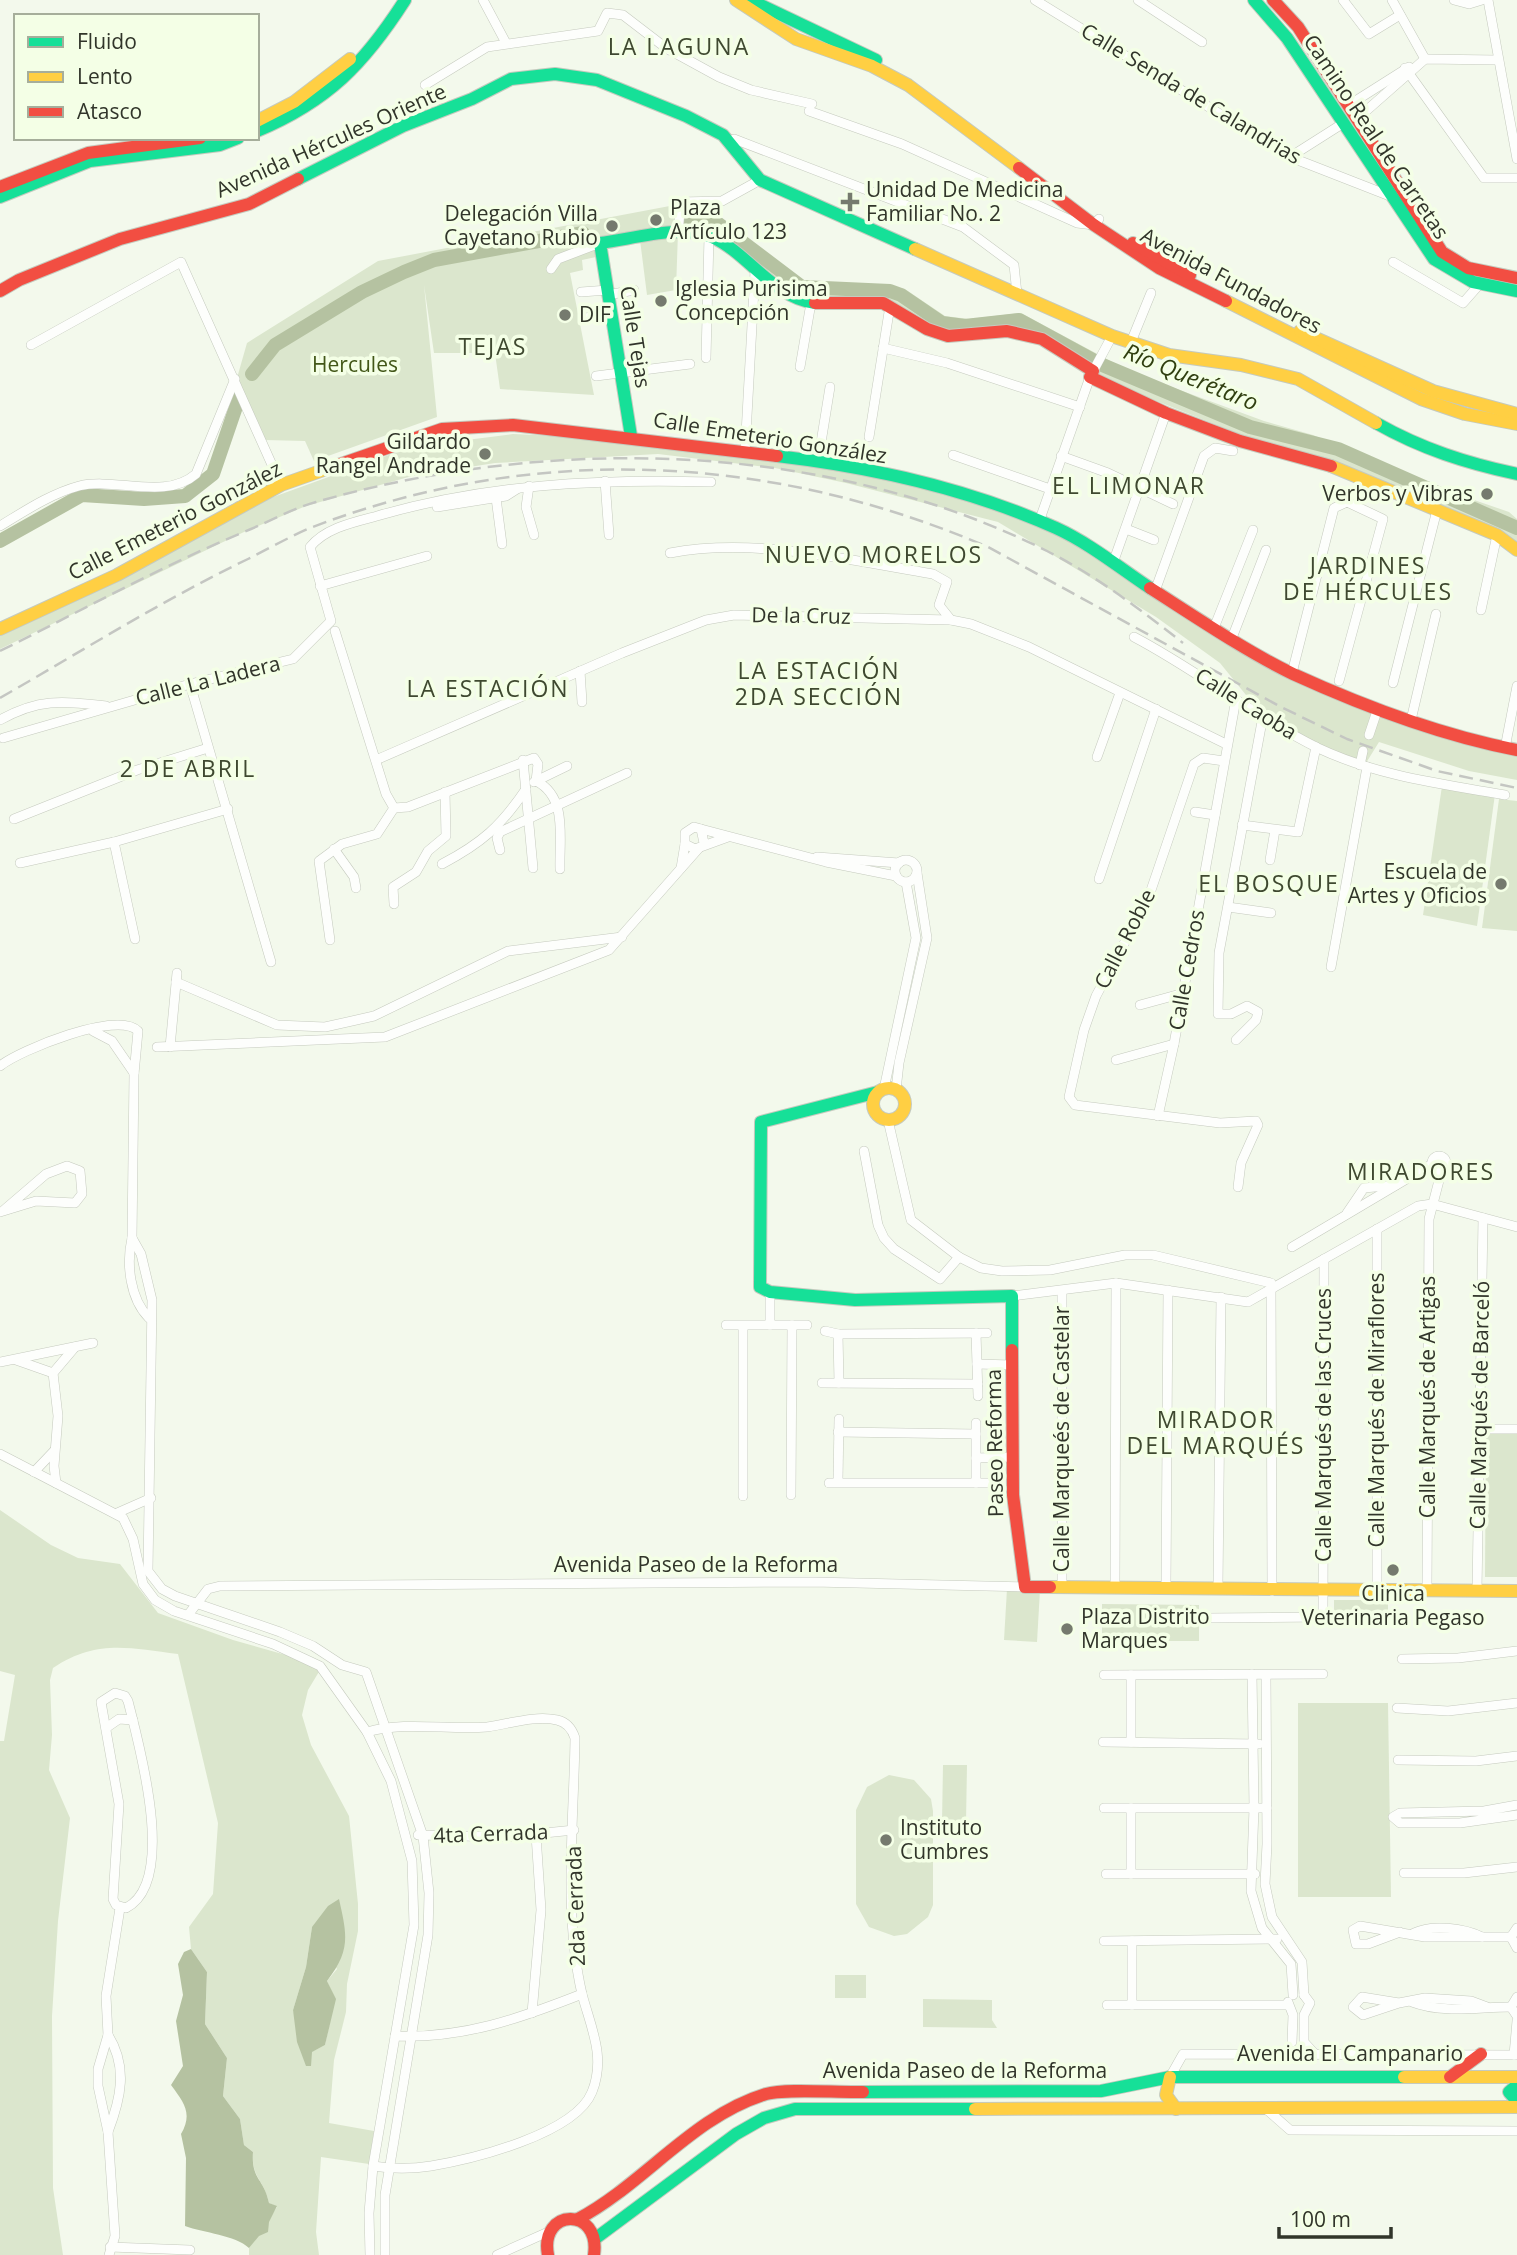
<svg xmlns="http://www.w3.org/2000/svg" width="1517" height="2255" font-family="'Open Sans',sans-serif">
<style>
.green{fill:#dbe6cd;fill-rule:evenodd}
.water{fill:#b5c2a1}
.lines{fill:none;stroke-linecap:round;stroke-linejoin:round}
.river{stroke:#b5c2a1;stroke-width:14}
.street-casing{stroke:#c5cabe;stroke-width:10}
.fast-casing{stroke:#c5cabe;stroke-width:14}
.slow-casing{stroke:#c5cabe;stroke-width:14}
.jam-casing{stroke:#c5cabe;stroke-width:14}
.street{stroke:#fdfefc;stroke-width:9}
.fast{stroke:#16e098;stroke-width:12}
.slow{stroke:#ffcf43;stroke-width:12}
.jam{stroke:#f24e42;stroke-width:12}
.rail{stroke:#c4c6c2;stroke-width:2.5;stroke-dasharray:14 7;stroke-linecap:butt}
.poi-dot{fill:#757a6e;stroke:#f4ffe6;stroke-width:2.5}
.labels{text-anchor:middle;stroke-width:7;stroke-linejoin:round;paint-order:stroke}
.street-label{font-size:21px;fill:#31352a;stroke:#f4ffe6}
.poi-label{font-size:21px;fill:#31352a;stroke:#f4ffe6;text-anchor:start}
.park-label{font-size:21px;fill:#425718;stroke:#f4ffe6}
.neighbourhood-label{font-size:23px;letter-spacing:2px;fill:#3f4930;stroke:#f4ffe6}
.water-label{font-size:23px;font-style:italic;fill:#303f10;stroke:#f4ffe6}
</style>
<rect width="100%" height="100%" fill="#f3f9ec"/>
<g class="green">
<path d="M675 205 676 212 688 211 718 219 804 281 874 284 905 289 945 316 969 319 1021 313 1131 372 1264 421 1313 435 1448 491 1509 512 1517 519V544L1096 377 1031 334 938 331 898 304 806 298 782 287 715 238 678 232 676 290 647 295 640 240 597 248 596 257 582 260 583 270 570 273 594 395 500 389 495 353H434L424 285 437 417 314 461 305 441 265 440 237 378 247 343 378 261Z"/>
<path d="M513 434 623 439 870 474 1005 512 1069 541 1287 678 1366 710 1517 755V780L1469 771 1379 742 1366 763 1309 742 1246 695 1220 663 1156 617 998 522 846 483 775 468 658 454 495 463 412 476 306 506 244 532 0 649V636L265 500 411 447Z"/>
<path d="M1442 786 1495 794 1477 926 1423 915Z"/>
<path d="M1499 799 1517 801V931L1482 928Z"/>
<path d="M1486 1434H1517V1577H1485Z"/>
<path d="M0 1510 51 1545 78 1558 120 1564 158 1613 233 1640 307 1661 320 1670 308 1690 302 1715 311 1745 349 1816 358 1904V1931L347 1984 346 2012 334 2060 329 2123 374 2131 369 2164 321 2157 316 2232 319 2255H249V2248L277 2207 269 2203C264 2179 251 2178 253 2152L244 2145 240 2119 223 2096 227 2058 205 2024 207 1972 191 1949 189 1927 213 1894 218 1823 178 1654C128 1648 97 1639 53 1668L50 1680 52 1735 49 1770 70 1818 58 1921 52 2016 53 2188 63 2255H0V1741H4L15 1675 0 1671ZM312 1927 337 1969 327 1981 335 1999 325 2045 311 2052V2065L293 2010 306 1967Z"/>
<path d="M1007 1589 1040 1590 1037 1642 1004 1640Z"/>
<rect x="1334" y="1600" width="54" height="26"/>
<path d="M1102 1604 1199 1605V1641H1102Z"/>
<path d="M1298 1703H1388L1391 1897H1298Z"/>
<path d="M943 1765H967L966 1823H942Z"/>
<path d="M889 1775 914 1780 931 1799 933 1811V1905L928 1917 907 1934 894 1936 869 1927 856 1904V1810L867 1787Z"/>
<rect x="835" y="1975" width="31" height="23"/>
<path d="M923 1999 992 2000V2020L997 2028 923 2027Z"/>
</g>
<g class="water">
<path d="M339 1899C347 1935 351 1950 327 1981L336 1999 325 2045 312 2052 311 2066H306L297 2042 293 2010 306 1967 312 1927 328 1906Z"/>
<path d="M191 1949 207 1972 205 2024 227 2058 223 2096 240 2119 244 2145 253 2152C251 2180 264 2178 269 2203L277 2206 269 2222 268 2232 259 2236 249 2248C235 2235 204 2233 185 2226L186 2158 181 2134C193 2113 184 2103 171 2085L183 2066 176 2021 183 1995 178 1964 184 1952Z"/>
</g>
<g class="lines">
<g class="river">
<path d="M684 218 716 222 802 287 890 291 901 295 942 323 965 326 1019 320 1100 364 1250 427 1338 449 1517 528"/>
<path d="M252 374 275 345 362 292 404 272 434 260 583 233"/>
<path d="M0 541 82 495 144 499 185 496 213 474 239 398"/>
</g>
<defs>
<g id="street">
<path d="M483 0 506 43"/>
<path d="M1035 0 1290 157 1390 196"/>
<path d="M1138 0 1202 42"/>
<path d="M1343 0 1369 34 1400 15"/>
<path d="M1392 0 1425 59"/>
<path d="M1454 0 1469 4 1482 0"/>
<path d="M1488 0 1517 159"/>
<path d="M1405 68 1484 178H1517"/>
<path d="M425 85 487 47 598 31 607 13 623 15 666 48 719 77 751 90 812 104"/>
<path d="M1349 105 1409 67"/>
<path d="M809 111 902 144 1077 223 1094 225 1099 219"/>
<path d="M1358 118 1425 59 1497 60"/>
<path d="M734 139 963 227 1014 265 1017 294"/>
<path d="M1290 157 1342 124"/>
<path d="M678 233 681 202 722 201 760 180"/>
<path d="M1393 262 1463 303 1478 286"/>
<path d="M551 269 558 259 600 243"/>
<path d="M581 292 608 290"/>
<path d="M608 295 634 290"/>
<path d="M586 318 611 313"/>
<path d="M1131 342 1151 293"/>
<path d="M31 345 181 262 281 485"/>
<path d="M883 348 947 363 1080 407"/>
<path d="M706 358 709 236"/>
<path d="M800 367 811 303"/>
<path d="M596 376 690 364"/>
<path d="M869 437 890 306"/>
<path d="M745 452 755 271"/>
<path d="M953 455 1050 489"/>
<path d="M1061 456 1108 473 1173 504"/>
<path d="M818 461 830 387"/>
<path d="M605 481 609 535"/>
<path d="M529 486 526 507 534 535"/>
<path d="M496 498 502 544"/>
<path d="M437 507 506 496 517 489"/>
<path d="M1040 519 1090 377 1112 336"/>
<path d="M0 526C25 511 50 494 79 486 116 477 165 501 196 474L235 379"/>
<path d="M1126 529 1154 540"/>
<path d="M670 553C755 537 849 560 933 574L947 582 939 605 951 620"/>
<path d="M1113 563 1166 413"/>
<path d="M320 586 427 556"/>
<path d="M1155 591 1204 456 1215 448 1233 451"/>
<path d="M1481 610 1497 535"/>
<path d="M1214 628 1253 530"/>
<path d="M335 631 386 794 394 808"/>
<path d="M1134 637C1197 670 1254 716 1318 748 1377 776 1442 784 1505 795"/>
<path d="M1232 638 1266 550"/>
<path d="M580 671 582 702"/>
<path d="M1292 673 1334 508 1347 502 1383 519 1339 681"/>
<path d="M1393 683 1437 510"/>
<path d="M190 684 271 962"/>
<path d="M0 720C39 698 62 701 106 706"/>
<path d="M1411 720 1436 614"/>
<path d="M1369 735 1378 708"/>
<path d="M3 738 190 684 293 659 331 621 310 547C325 528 354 522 377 516 486 484 597 479 711 482"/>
<path d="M1505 748 1517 686"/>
<path d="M1097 757 1120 693"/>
<path d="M376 760 622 653 706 620 734 615 951 620 971 624 1029 647 1226 744"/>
<path d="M523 760 533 868"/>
<path d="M1224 761 1203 758 1194 764 1148 899 1096 996 1084 1030 1069 1097 1075 1105 1220 1123 1256 1121 1258 1125 1241 1163 1238 1187"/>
<path d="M1360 765 1363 751"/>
<path d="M534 782 567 766"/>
<path d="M394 808 408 807 534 758 538 764 536 781C568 797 559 838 560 869"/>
<path d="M1195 812 1215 815"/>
<path d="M14 819 137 770 208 748"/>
<path d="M1242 825 1298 832 1316 747"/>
<path d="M701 829 826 862 896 876"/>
<path d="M114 842 135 939"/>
<path d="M704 843 701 829 694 827 685 833V844L695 849 728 837"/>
<path d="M334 849 354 877 356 888"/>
<path d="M500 850 497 838 500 832 627 773"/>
<path d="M817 857 899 863"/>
<path d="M1270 860 1275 830"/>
<circle cx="906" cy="871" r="11"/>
<path d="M20 863 114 842 228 809"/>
<path d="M442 864C482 843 501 826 526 789"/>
<path d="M681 868 685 844"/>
<path d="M1099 879 1156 709"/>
<path d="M394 904 393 887 416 872 428 851 446 836 445 792"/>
<path d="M1228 907 1271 913"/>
<path d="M330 940 319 861 342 844 377 834 394 808"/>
<path d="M1331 967 1367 767"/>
<path d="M176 982 277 1025 325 1027 374 1016 508 951 622 937"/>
<path d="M1140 1005 1184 993"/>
<path d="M93 1031 112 1041 134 1073"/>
<path d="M1236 1040 1256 1020 1258 1012 1247 1006 1231 1014H1218L1219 953 1263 716"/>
<path d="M157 1047 385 1037 609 950 699 848"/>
<path d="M170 1047 177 973"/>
<path d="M1116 1060 1174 1044"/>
<path d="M0 1066C20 1050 118 1010 138 1031L134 1074 132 1238C126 1264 130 1299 149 1318"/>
<path d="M884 1089 916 938 906 882"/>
<path d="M896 1090 899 1063 927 938 917 873"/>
<path d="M1158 1116 1174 1044 1236 699"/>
<path d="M888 1120 911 1220 959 1257 981 1268 1002 1271 1050 1270 1125 1255H1153L1271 1283 1272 1591"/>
<path d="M864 1151 878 1225 884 1238 894 1249 940 1279 959 1257"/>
<circle cx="1439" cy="1163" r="7"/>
<path d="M0 1212 36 1201 75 1203 82 1194 80 1171 67 1166 46 1174 4 1210"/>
<path d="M1347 1213 1364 1188 1396 1185"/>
<path d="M132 1238 141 1254 152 1300 148 1571 162 1589 175 1596 280 1632 313 1646 342 1665 366 1672 423 1836 429 1893 428 1935 385 2195V2255"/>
<path d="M1292 1247 1432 1164"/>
<path d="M770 1292V1325"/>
<path d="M1012 1296 1116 1283 1248 1302 1418 1206 1432 1204 1517 1227"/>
<path d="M726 1325H807"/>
<path d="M825 1331 838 1334 987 1333"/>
<path d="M976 1333 978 1396"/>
<path d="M838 1334 839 1383"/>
<path d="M16 1360 53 1373"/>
<path d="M0 1362 93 1343"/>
<path d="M977 1364 1012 1365"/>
<path d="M822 1383 978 1384"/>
<path d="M1481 1429H1517"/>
<path d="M838 1432 976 1434"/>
<path d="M0 1454 123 1518 133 1539 143 1584 155 1600 174 1611 273 1644 320 1666 367 1732 391 1781 412 1861 414 1925 373 2166 369 2213 370 2255"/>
<path d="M976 1458 1012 1457"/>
<path d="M34 1472 54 1451"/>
<path d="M838 1481 839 1419"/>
<path d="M56 1483 54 1466 58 1416 53 1373 75 1347"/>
<path d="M829 1483H987"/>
<path d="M976 1483V1423"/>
<path d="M791 1495 792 1325"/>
<path d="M743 1496V1326"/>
<path d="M117 1513 151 1498"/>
<path d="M1062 1587V1292"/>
<path d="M1115 1587 1116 1283"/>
<path d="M1166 1587 1168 1290"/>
<path d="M1218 1587 1221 1297"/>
<path d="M1377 1591V1229"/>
<path d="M1427 1591 1429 1219 1442 1169"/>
<path d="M1477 1591 1483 1218"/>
<path d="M188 1615 208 1589 220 1586 813 1582 1025 1587"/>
<path d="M1207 1618 1323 1617 1324 1259"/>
<path d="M1402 1659 1458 1658 1517 1651"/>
<path d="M1252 1674 1254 1808 1251 1891 1262 1928 1291 1964 1293 1995"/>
<path d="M1104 1675 1323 1674"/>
<path d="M1266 1675 1267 1844 1265 1884 1272 1917 1302 1962 1304 1995"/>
<path d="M115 1693 125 1696 128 1701C139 1745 178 1882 126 1908L116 1905 113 1899 119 1804 101 1702Z"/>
<path d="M1397 1708 1448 1711 1517 1703"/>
<path d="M106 1728 119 1719 133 1720"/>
<path d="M367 1732C405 1721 447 1730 487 1727 509 1724 535 1715 557 1720 567 1722 572 1729 575 1738 574 1821 563 1912 582 1994 591 2028 606 2057 592 2092 575 2134 473 2159 431 2166 412 2169 392 2169 373 2166"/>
<path d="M1103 1742 1259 1744"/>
<path d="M1131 1742V1675"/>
<path d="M1398 1760 1476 1761 1517 1756"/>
<path d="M1517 1805 1484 1811 1400 1813 1393 1817 1400 1823H1460L1517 1815"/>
<path d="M1104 1808H1267"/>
<path d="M418 1835 505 1837 574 1830"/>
<path d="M1404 1873H1464L1517 1867"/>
<path d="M1106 1874H1255"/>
<path d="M1131 1874V1808"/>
<path d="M1400 1932 1368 1944H1356L1353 1930 1360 1926 1425 1937H1511"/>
<path d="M1414 1933C1432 1924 1464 1928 1482 1937"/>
<path d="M1511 1937 1517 1948"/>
<path d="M1511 1937 1517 1928"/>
<path d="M1104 1941 1277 1939"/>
<path d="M1132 1941V2005"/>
<path d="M1304 1995 1310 2003 1304 2015V2042L1314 2053"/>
<path d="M1517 1997 1511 2007 1517 2016"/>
<path d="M1288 2002 1293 2015 1292 2042"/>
<path d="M1412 2002C1444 2014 1478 2007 1511 2007"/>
<path d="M1399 2003 1363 2015 1353 2007 1362 1997 1399 2003 1425 1998 1471 2001 1487 2007"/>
<path d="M1107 2005H1287"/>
<path d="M532 2013 541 1910 536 1835"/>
<path d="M108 2035C128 2067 121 2098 108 2132"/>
<path d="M395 2036C463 2039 521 2018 582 1994"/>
<path d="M1514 2055 1517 2021"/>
<path d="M1170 2077 1183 2054 1517 2055"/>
<path d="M1265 2108 1290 2130 1517 2131"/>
<path d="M110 2247 190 2250"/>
<path d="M109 2255 115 2236 108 2132 98 2086V2069L108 2035 106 1996 120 1908"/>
<path d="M497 2255 548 2232"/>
</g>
<g id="fast">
<path d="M750 0 876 60"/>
<path d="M1254 0 1287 38 1434 259 1473 282 1517 291"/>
<path d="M257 131C328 101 364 64 405 0"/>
<path d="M298 179 403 126 472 99 511 79 555 74 597 80 686 116 723 135 760 180 915 249"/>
<path d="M0 197 90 161 220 145 238 138"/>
<path d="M1376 423C1422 449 1466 463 1517 474"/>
<path d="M631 436 600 243C633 239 680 224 712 237 748 253 773 298 815 303"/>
<path d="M777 456C871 467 969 489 1056 528 1089 543 1120 568 1150 588"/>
<path d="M878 1092 761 1122 760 1287 770 1292 855 1300 1012 1296V1350"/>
<path d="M1517 2085 1509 2092 1517 2101"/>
<path d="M863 2092 1101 2091 1170 2077H1404"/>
<path d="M596 2238 736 2134 764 2118 795 2109H975"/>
</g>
<g id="slow">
<path d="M736 0 796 39 872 66 908 85 1019 168"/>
<path d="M257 121 294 102 350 59"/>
<path d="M915 249 1112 336 1169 355 1241 365 1298 379 1376 423"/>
<path d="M1226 301 1421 399 1465 414 1517 424"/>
<path d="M1300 331 1433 391 1517 414"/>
<path d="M1331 466 1497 535 1517 550"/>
<path d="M0 629 117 575 281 485 332 467"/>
<circle cx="889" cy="1104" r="16"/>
<path d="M1050 1587 1517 1591"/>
<path d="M1170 2077 1166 2095 1176 2109"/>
<path d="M1404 2077H1517"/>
<path d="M975 2109 1517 2107"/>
</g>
<g id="jam">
<path d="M1273 0 1298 27 1442 252 1468 268 1517 278"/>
<path d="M1019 168 1094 225 1159 268 1226 301"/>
<path d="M0 187 88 153 200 138"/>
<path d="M1133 243 1190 275"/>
<path d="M0 291 19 280 120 239 249 204 298 179"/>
<path d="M815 303H883L927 329 948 336 1007 331 1042 339 1093 371"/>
<path d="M1090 377 1166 413 1240 441 1331 466"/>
<path d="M332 467 442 429 513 425 777 456"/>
<path d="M1150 588C1194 616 1247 652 1293 674 1361 705 1444 736 1517 750"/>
<path d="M1012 1350 1013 1495 1025 1587H1050"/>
<path d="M1450 2077 1481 2054"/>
<path d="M578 2219C644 2184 693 2116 766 2094 787 2088 839 2093 863 2092"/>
<path d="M548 2255C539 2208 601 2206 594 2255"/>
</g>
</defs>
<use href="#street" class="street-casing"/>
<use href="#fast" class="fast-casing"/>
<use href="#slow" class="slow-casing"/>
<use href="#jam" class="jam-casing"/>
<use href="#street" class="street"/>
<use href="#fast" class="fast"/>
<use href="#slow" class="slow"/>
<use href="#jam" class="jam"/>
<g class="rail">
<path d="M0 651C83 610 165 564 251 529 272 520 294 508 316 502 551 435 826 440 1047 551 1095 575 1141 610 1183 643"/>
<path d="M0 698C82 651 163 600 248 559 268 549 289 537 310 528 533 442 769 453 988 547L1281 707 1347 739 1437 771 1517 788"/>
</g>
</g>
<g class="poi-dot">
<path d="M846.5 191.5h7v7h7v7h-7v7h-7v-7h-7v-7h7z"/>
<circle cx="656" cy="220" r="7"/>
<circle cx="612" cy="226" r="7"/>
<circle cx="661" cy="301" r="7"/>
<circle cx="565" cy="315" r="7"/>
<circle cx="485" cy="454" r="7"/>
<circle cx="1487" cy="494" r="7"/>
<circle cx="1501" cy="884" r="7"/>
<circle cx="1393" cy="1570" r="7"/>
<circle cx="1067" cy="1629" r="7"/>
<circle cx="886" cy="1840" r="7"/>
</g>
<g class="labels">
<g class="street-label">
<text transform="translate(1191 94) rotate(31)" y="7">Calle Senda de Calandrias</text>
<text transform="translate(1376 137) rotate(56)" y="7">Camino Real de Carretas</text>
<text transform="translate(331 141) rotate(-24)" y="7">Avenida Hércules Oriente</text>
<text transform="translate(1231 281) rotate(28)" y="7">Avenida Fundadores</text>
<text transform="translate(635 337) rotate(81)" y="7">Calle Tejas</text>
<text transform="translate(770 438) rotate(9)" y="7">Calle Emeterio González</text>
<text transform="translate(175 521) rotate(-27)" y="7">Calle Emeterio González</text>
<text transform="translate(801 616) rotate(1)" y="7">De la Cruz</text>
<text transform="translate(208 681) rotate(-14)" y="7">Calle La Ladera</text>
<text transform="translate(1246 704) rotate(32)" y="7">Calle Caoba</text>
<text transform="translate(1125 939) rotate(-63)" y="7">Calle Roble</text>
<text transform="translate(1187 970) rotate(-80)" y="7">Calle Cedros</text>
<text transform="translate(1428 1397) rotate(-90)" y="7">Calle Marqués de Artigas</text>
<text transform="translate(1480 1405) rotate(-89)" y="7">Calle Marqués de Barceló</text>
<text transform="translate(1377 1410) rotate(-90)" y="7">Calle Marqués de Miraflores</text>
<text transform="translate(1324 1425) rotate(-90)" y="7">Calle Marqués de las Cruces</text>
<text transform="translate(1062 1439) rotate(-90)" y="7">Calle Marqueés de Castelar</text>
<text transform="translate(995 1443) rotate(-91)" y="7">Paseo Reforma</text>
<text x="696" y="1572">Avenida Paseo de la Reforma</text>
<text transform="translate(491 1834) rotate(-2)" y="7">4ta Cerrada</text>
<text transform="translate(576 1906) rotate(-92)" y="7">2da Cerrada</text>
<text x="1350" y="2061">Avenida El Campanario</text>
<text x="965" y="2078">Avenida Paseo de la Reforma</text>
</g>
<g class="poi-label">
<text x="866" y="197">Unidad De Medicina<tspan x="866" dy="24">Familiar No. 2</tspan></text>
<text x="670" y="215">Plaza<tspan x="670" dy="24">Artículo 123</tspan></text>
<text x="598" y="221" text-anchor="end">Delegación Villa<tspan x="598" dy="24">Cayetano Rubio</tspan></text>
<text x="675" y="296">Iglesia Purisima<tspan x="675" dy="24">Concepción</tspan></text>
<text x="579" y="322">DIF</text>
<text x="471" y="449" text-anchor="end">Gildardo<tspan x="471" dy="24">Rangel Andrade</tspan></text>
<text x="1473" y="501" text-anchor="end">Verbos y Vibras</text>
<text x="1487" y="879" text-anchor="end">Escuela de<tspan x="1487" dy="24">Artes y Oficios</tspan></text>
<text x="1393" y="1601" text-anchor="middle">Clinica<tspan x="1393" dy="24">Veterinaria Pegaso</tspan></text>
<text x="1081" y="1624">Plaza Distrito<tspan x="1081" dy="24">Marques</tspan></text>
<text x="900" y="1835">Instituto<tspan x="900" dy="24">Cumbres</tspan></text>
</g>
<g class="park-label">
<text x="355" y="372">Hercules</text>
</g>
<g class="neighbourhood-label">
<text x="679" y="55">LA LAGUNA</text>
<text x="493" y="355">TEJAS</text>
<text x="1129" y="494">EL LIMONAR</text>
<text x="874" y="563">NUEVO MORELOS</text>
<text x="1368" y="574">JARDINES<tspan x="1368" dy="26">DE HÉRCULES</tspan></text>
<text x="819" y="679">LA ESTACIÓN<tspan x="819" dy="26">2DA SECCIÓN</tspan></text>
<text x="488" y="697">LA ESTACIÓN</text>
<text x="188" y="777">2 DE ABRIL</text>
<text x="1269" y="892">EL BOSQUE</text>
<text x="1421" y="1180">MIRADORES</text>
<text x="1216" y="1428">MIRADOR<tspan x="1216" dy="26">DEL MARQUÉS</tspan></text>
</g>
<g class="water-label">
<text transform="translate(1191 377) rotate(22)" y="8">Río Querétaro</text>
</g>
</g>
<rect x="14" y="14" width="245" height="126" fill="#f4ffe6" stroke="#a6ae9b" stroke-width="2"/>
<rect x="28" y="37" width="35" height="10" fill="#16e098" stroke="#a6ae9b" stroke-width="2"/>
<text x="77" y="49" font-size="21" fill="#31352a">Fluido</text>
<rect x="28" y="72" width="35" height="10" fill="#ffcf43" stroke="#a6ae9b" stroke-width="2"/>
<text x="77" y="84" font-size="21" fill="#31352a">Lento</text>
<rect x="28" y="107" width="35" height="10" fill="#f24e42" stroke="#a6ae9b" stroke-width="2"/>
<text x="77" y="119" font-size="21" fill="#31352a">Atasco</text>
<path d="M1279 2227v10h112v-10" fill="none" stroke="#31352a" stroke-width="3.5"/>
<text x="1290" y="2227" font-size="21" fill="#31352a" stroke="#f4ffe6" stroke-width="5" paint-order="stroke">100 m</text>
</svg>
